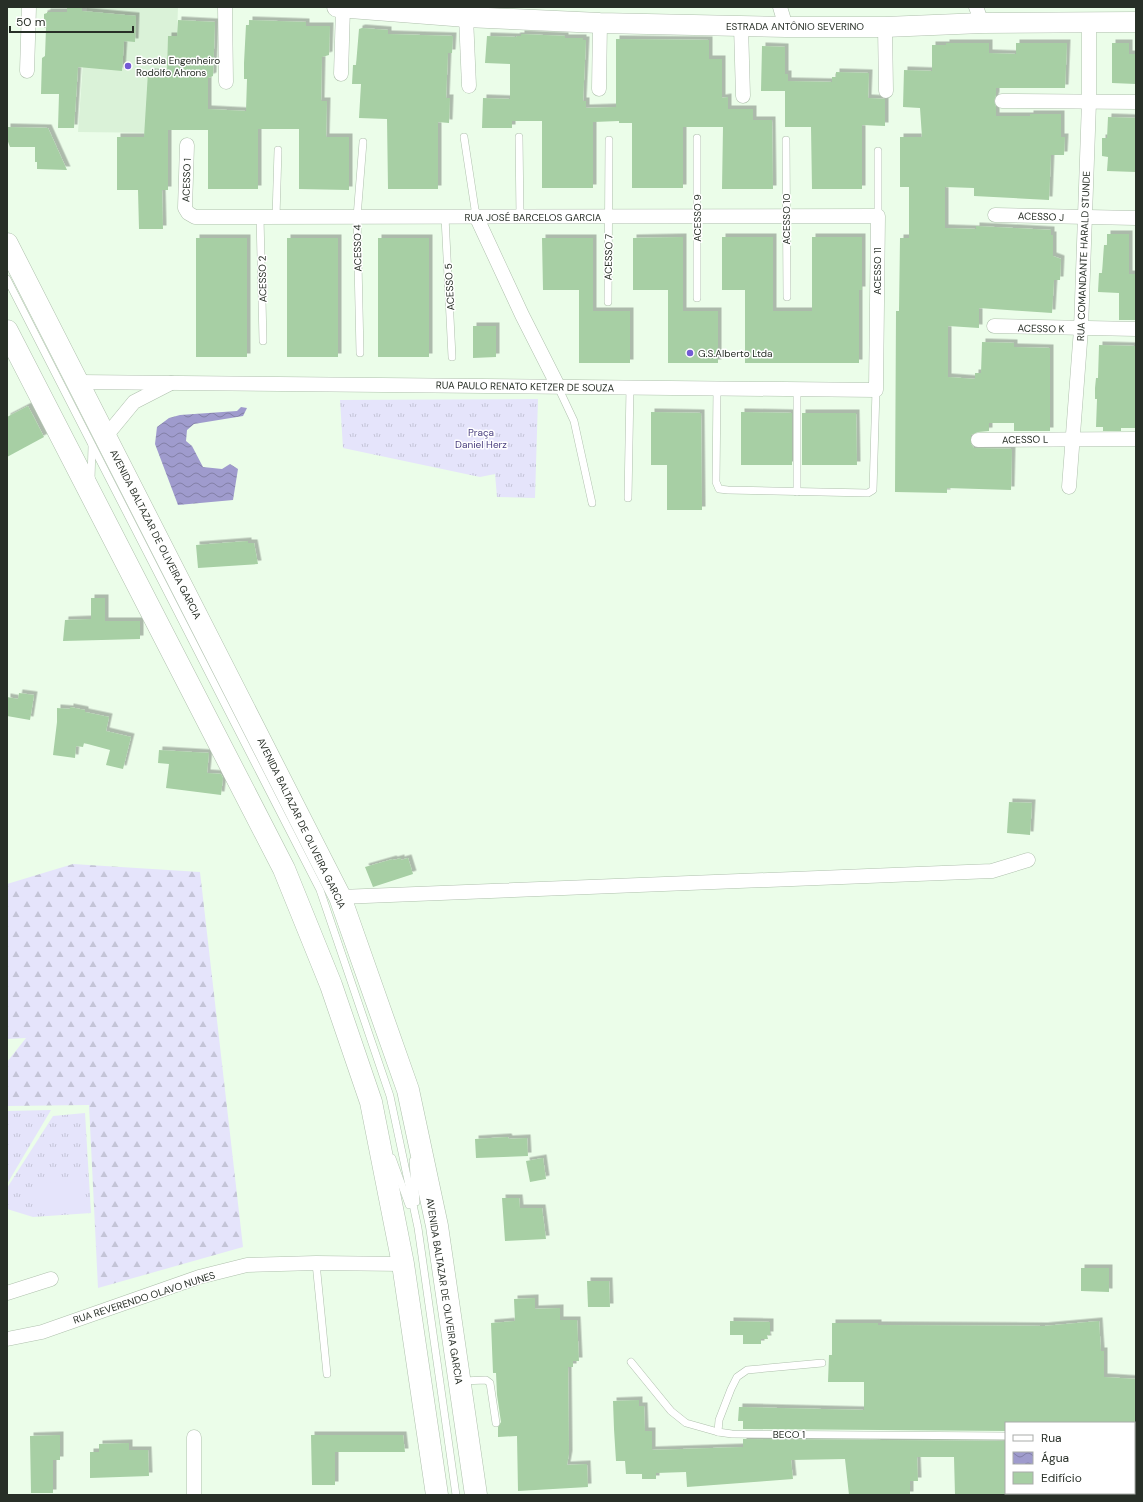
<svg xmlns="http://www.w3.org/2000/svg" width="1143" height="1502" font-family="'DM Sans',sans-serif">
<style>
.built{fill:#daf2d8}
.grass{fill:url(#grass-tufts)}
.forest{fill:url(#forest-firs)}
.pitch{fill:#e5e4fb}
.water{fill:url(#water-waves)}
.building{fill:#a7cfa4;filter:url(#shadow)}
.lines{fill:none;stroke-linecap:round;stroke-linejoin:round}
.lane-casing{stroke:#afc0ad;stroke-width:8}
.street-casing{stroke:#afc0ad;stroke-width:15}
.secondary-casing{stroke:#afc0ad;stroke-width:21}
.primary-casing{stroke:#afc0ad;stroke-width:23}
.lane{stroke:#fff;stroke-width:7}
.street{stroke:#fff;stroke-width:14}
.secondary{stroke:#fff;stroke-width:20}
.primary{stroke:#fff;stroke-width:22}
.poi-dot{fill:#735ad4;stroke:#fff;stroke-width:1.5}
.labels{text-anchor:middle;stroke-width:3;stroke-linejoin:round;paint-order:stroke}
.street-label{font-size:10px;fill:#282f27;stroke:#fff}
.poi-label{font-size:10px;fill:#282f27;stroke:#fff;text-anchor:start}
.park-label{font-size:10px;fill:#483e7d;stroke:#fff}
</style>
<defs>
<pattern id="grass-tufts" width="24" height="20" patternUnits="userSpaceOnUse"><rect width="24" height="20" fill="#e5e4fb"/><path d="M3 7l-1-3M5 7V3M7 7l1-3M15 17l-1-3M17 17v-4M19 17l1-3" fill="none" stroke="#c4c4d7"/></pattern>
<pattern id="forest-firs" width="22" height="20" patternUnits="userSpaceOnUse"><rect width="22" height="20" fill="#e5e4fb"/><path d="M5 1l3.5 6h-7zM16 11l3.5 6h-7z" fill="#c4c4d7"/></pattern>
<pattern id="water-waves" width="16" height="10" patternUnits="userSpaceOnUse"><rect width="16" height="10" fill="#9f9bcd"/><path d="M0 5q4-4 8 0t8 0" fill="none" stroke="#827fa6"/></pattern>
<filter id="shadow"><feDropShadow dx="3.5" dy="-3.5" stdDeviation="0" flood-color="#0004"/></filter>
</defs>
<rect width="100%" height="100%" fill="#ebfde9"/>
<path class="built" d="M87 7H178L176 59 165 133 78 132Z"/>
<g class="grass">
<path d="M538 399 535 498 497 497 495 474 480 477 343 448 340 400Z"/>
<path d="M51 1110 7 1184V1111Z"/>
<path d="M85 1113 91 1213 33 1217 7 1209V1188L53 1116Z"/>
</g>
<path class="forest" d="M73 864 200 872 243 1247 98 1288 89 1105 7 1106V1062L26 1038 7 1039V884Z"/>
<path class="pitch" d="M84 1182 85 1211 35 1210 37 1183Z"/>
<path class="water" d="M241 407 247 408 243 416 194 424 187 430 186 441 192 446 203 467 222 469 230 464 238 469 233 500 178 505 155 444 157 427 169 418 180 415 237 411Z"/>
<g class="building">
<path d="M67 7H82V11L136 16 135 42 124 41 122 71 78 67 74 128H58L59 94H41L42 58 45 56 46 28H44V14L47 13V12H67Z"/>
<path d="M178 20 215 22 213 76 208 78V109L246 111 247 79H244V63L246 25H249V20L306 22V26H330L329 55 322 57 321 101H327L326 137H349V190L299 189V129H258V189H208V130H168V190H162L163 229H139L138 190H117V137H144L148 72 167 73 168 36H177Z"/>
<path d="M362 28 388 30V34L453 36 452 53H448L446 98H450L449 123 438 122V189H388L387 119 359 118 361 84H352L353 65H356L359 29Z"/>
<path d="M521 34 565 36V38H583V40H586L583 101H586V108L616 107V39L709 40V59H722V98L728 97V109H753V120H772L773 189H722L723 127H683V188H632V123H619V121L593 122V188H542V121H512V128H482L483 98 510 99V64L485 63 487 36 516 37 517 36H521Z"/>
<path d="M946 43H989V53L1016 54V43H1067L1065 88H996V95L994 101 996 107V116H1030V114H1061V137H1065L1064 155H1051L1049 200 974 196V188L945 187V228L976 229V226L1051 230V235H1053V256L1061 259 1060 280H1054L1052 313 979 308V328L948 326V377L975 379V373H981L982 342 1014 343V347L1050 348V431H1014V423H989V431L978 432 971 435V444L974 448 1012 449 1011 490 947 488V493L895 492 896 311H899L900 238H909V187H900V137H922L920 108 903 107 904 70 932 71V45H946Z"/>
<path d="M1112 43H1129V54H1136V84L1112 83Z"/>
<path d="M762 46 785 47V74H788V81L832 82V77H836V72L869 73 868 98 885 99V126L862 125V189H812L811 127H785V91H761Z"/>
<path d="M1108 117 1136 118V172L1107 171 1108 157 1102 156V138H1107Z"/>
<path d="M7 127 48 128 67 170 37 169V162H35V147H10L7 139Z"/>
<path d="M1107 234H1129V274H1136L1135 320H1119V293L1098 292 1099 273H1102L1104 245H1107Z"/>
<path d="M683 237V311H718V363H668V290H633V238Z"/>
<path d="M722 237H773V311H812V237H862V290H859V363H745V290H722Z"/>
<rect x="196" y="238" width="51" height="119"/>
<rect x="287" y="238" width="51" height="119"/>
<rect x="378" y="238" width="51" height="119"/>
<path d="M542 238H593V311H630V363H579V290H543Z"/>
<path d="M473 326H496V357L473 358Z"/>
<path d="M1099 345 1135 346 1136 428H1121V431H1103V427H1096L1097 399H1095V388L1096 378H1098Z"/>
<path d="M28 406 44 437 7 457V417Z"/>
<path d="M651 412 701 413 702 510H667V465H651Z"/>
<path d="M741 412 792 413V465H741Z"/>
<path d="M802 413H856L857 465H802Z"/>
<path d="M248 541V543H254L258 564 198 568 196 545Z"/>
<path d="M91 598H105V621H140V639L63 641 65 620 91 619Z"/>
<path d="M19 693 34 695 30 720 7 716V697L18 699Z"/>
<path d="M70 707 85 710V712L109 717 106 731 131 737 123 769 106 765 110 750 84 743 83 747 76 746 75 758 53 755 57 722V708L70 709Z"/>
<path d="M159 750 209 753 207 773 221 774 223 778 221 795 166 788 169 764 158 763Z"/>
<path d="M1009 802 1032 803 1030 835 1007 833Z"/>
<path d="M401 858V860L408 858 413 874 373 887 365 867 393 859 394 860Z"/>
<path d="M508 1137 509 1139 527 1138 528 1156 476 1158 475 1139Z"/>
<path d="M543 1158 546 1179 530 1182 526 1161Z"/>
<path d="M502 1198H519L520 1208H542L546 1239 505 1241Z"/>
<path d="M1081 1268H1109V1292L1081 1291Z"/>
<path d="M587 1281H609L610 1307H588Z"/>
<path d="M535 1298V1309L560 1308V1320H577L579 1361H573V1367H568L569 1454 567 1465 587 1464 588 1487 518 1491 517 1436 498 1437V1427L501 1422 497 1395 496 1373H493L491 1323 515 1321 514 1299Z"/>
<path d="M730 1321 770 1322V1335H767L768 1339H761V1344H743V1335H730Z"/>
<path d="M1099 1321 1101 1351H1104V1377L1136 1379V1423H1006V1431L743 1429V1421H738L739 1407 864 1410V1382H828L829 1355H832V1323H878V1325L1044 1326Z"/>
<path d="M639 1400V1406H644L645 1431H652V1450L743 1447V1439L1006 1441V1495H955L954 1457H917L918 1481H910V1495H849L845 1459 791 1460 793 1479 687 1487 686 1472 656 1473V1479H642V1474H626L625 1461H616L614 1429 613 1401Z"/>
<path d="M60 1435V1460H53V1493H31L30 1436Z"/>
<path d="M311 1435H403L405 1452H335V1485H312Z"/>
<path d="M129 1443V1450H148L149 1476 90 1478V1452H99V1444Z"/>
</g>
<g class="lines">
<defs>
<g id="lane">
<path d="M464 137 476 216"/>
<path d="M519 137 520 217"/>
<path d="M697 138V298"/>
<path d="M786 140 787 297"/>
<path d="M878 216V151"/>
<path d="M260 217 263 341"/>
<path d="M276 217 278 150"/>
<path d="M445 217 452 357"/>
<path d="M7 279 320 890 390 1096 418 1228 456 1495"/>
<path d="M608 302 609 140"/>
<path d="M360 353 357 217 363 142"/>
<path d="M558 387 574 421 592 503"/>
<path d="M717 389 716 482 719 489 728 490 868 493 873 490 876 390"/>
<path d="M91 480 92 446"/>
<path d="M797 492V389"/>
<path d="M628 498 630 387"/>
<path d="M392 1158 409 1205"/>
<path d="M413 1161 416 1202"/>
<path d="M316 1263 327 1374"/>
<path d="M631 1362 671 1411 686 1423 718 1432"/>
<path d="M822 1363 747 1370 737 1377 731 1389 719 1420 718 1432 732 1434 1006 1436"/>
<path d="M462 1381 486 1380 490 1383 496 1423"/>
<path d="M1134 1435H1136"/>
</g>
<g id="street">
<path d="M225 7 226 82"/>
<path d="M780 7 786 27"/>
<path d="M976 7 982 23"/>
<path d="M466 17 469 86"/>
<path d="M741 26 743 96"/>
<path d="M885 27 886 91"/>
<path d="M27 71 29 7"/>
<path d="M341 74 343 8"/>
<path d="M599 89 600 23"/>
<path d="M1002 101 1136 102"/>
<path d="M995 215 1136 218"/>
<path d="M476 216 522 315 558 386"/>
<path d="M994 326 1136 329"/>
<path d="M79 382 876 390 878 216 195 217 188 213 185 208 187 145"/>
<path d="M106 436 134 402 171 383"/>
<path d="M978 440 1136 439"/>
<path d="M1069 487 1081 329 1089 102V24"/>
<path d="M340 897 992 871 1028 860"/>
<path d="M7 1293 51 1279"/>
<path d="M7 1339 42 1332 199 1277 247 1265 316 1263 403 1264"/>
<path d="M194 1495V1437"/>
</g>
<path id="secondary" d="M337 7 466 17 600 23 786 27H885L982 23 1136 22"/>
<g id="primary">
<path d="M7 244 340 897 408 1090 437 1226 476 1495"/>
<path d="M7 331 284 869 331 985 371 1102 403 1264 437 1495"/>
</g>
</defs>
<use href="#lane" class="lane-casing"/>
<use href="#street" class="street-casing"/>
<use href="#secondary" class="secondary-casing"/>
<use href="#primary" class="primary-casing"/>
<use href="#lane" class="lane"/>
<use href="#street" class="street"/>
<use href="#secondary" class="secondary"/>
<use href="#primary" class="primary"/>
</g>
<g class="poi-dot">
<circle cx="128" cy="66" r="4"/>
<circle cx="690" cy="353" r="4"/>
</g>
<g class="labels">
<g class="street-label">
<text x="795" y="30">ESTRADA ANTÔNIO SEVERINO</text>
<text transform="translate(186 180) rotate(-88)" y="4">ACESSO 1</text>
<text transform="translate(1041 216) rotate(2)" y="4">ACESSO J</text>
<text x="533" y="221">RUA JOSÉ BARCELOS GARCIA</text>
<text transform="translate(697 218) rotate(-90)" y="4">ACESSO 9</text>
<text transform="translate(786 219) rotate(-90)" y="4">ACESSO 10</text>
<text transform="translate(357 248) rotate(-91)" y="4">ACESSO 4</text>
<text transform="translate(1083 256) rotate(-88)" y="4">RUA COMANDANTE HARALD STUNDE</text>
<text transform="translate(608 257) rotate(-89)" y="4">ACESSO 7</text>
<text transform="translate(877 271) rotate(-90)" y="4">ACESSO 11</text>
<text transform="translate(262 279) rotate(-91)" y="4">ACESSO 2</text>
<text transform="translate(449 287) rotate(-93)" y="4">ACESSO 5</text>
<text transform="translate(1041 328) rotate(1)" y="4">ACESSO K</text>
<text transform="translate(525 386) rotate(1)" y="4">RUA PAULO RENATO KETZER DE SOUZA</text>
<text transform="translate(1025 439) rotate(-1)" y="4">ACESSO L</text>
<text transform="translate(156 534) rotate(63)" y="4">AVENIDA BALTAZAR DE OLIVEIRA GARCIA</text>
<text transform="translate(302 823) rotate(64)" y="4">AVENIDA BALTAZAR DE OLIVEIRA GARCIA</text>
<text transform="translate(445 1291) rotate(81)" y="4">AVENIDA BALTAZAR DE OLIVEIRA GARCIA</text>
<text transform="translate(144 1297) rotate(-18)" y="4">RUA REVERENDO OLAVO NUNES</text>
<text x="789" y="1438">BECO 1</text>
</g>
<g class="poi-label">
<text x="136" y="64">Escola Engenheiro<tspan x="136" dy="12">Rodolfo Ahrons</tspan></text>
<text x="698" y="357">G.S.Alberto Ltda</text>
</g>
<g class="park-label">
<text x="481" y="436">Praça<tspan x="481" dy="12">Daniel Herz</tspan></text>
</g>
</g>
<rect width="1143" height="1502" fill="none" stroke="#282f27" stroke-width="16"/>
<rect x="1005" y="1422" width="130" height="72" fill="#ffffff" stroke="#a9aca9"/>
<rect x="1013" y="1435" width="20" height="6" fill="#ffffff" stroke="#a9aca9"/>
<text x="1041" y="1442" font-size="12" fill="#282f27">Rua</text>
<rect x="1013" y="1452" width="20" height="12" fill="url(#water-waves)" stroke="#a9aca9"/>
<text x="1041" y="1462" font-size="12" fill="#282f27">Água</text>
<rect x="1013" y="1472" width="20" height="12" fill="#a7cfa4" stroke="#a9aca9"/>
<text x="1041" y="1482" font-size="12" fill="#282f27">Edifício</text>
<path d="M10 26v6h123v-6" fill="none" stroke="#282f27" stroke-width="2"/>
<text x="16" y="26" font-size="12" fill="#282f27" stroke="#ffffff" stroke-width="3" paint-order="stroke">50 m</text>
</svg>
